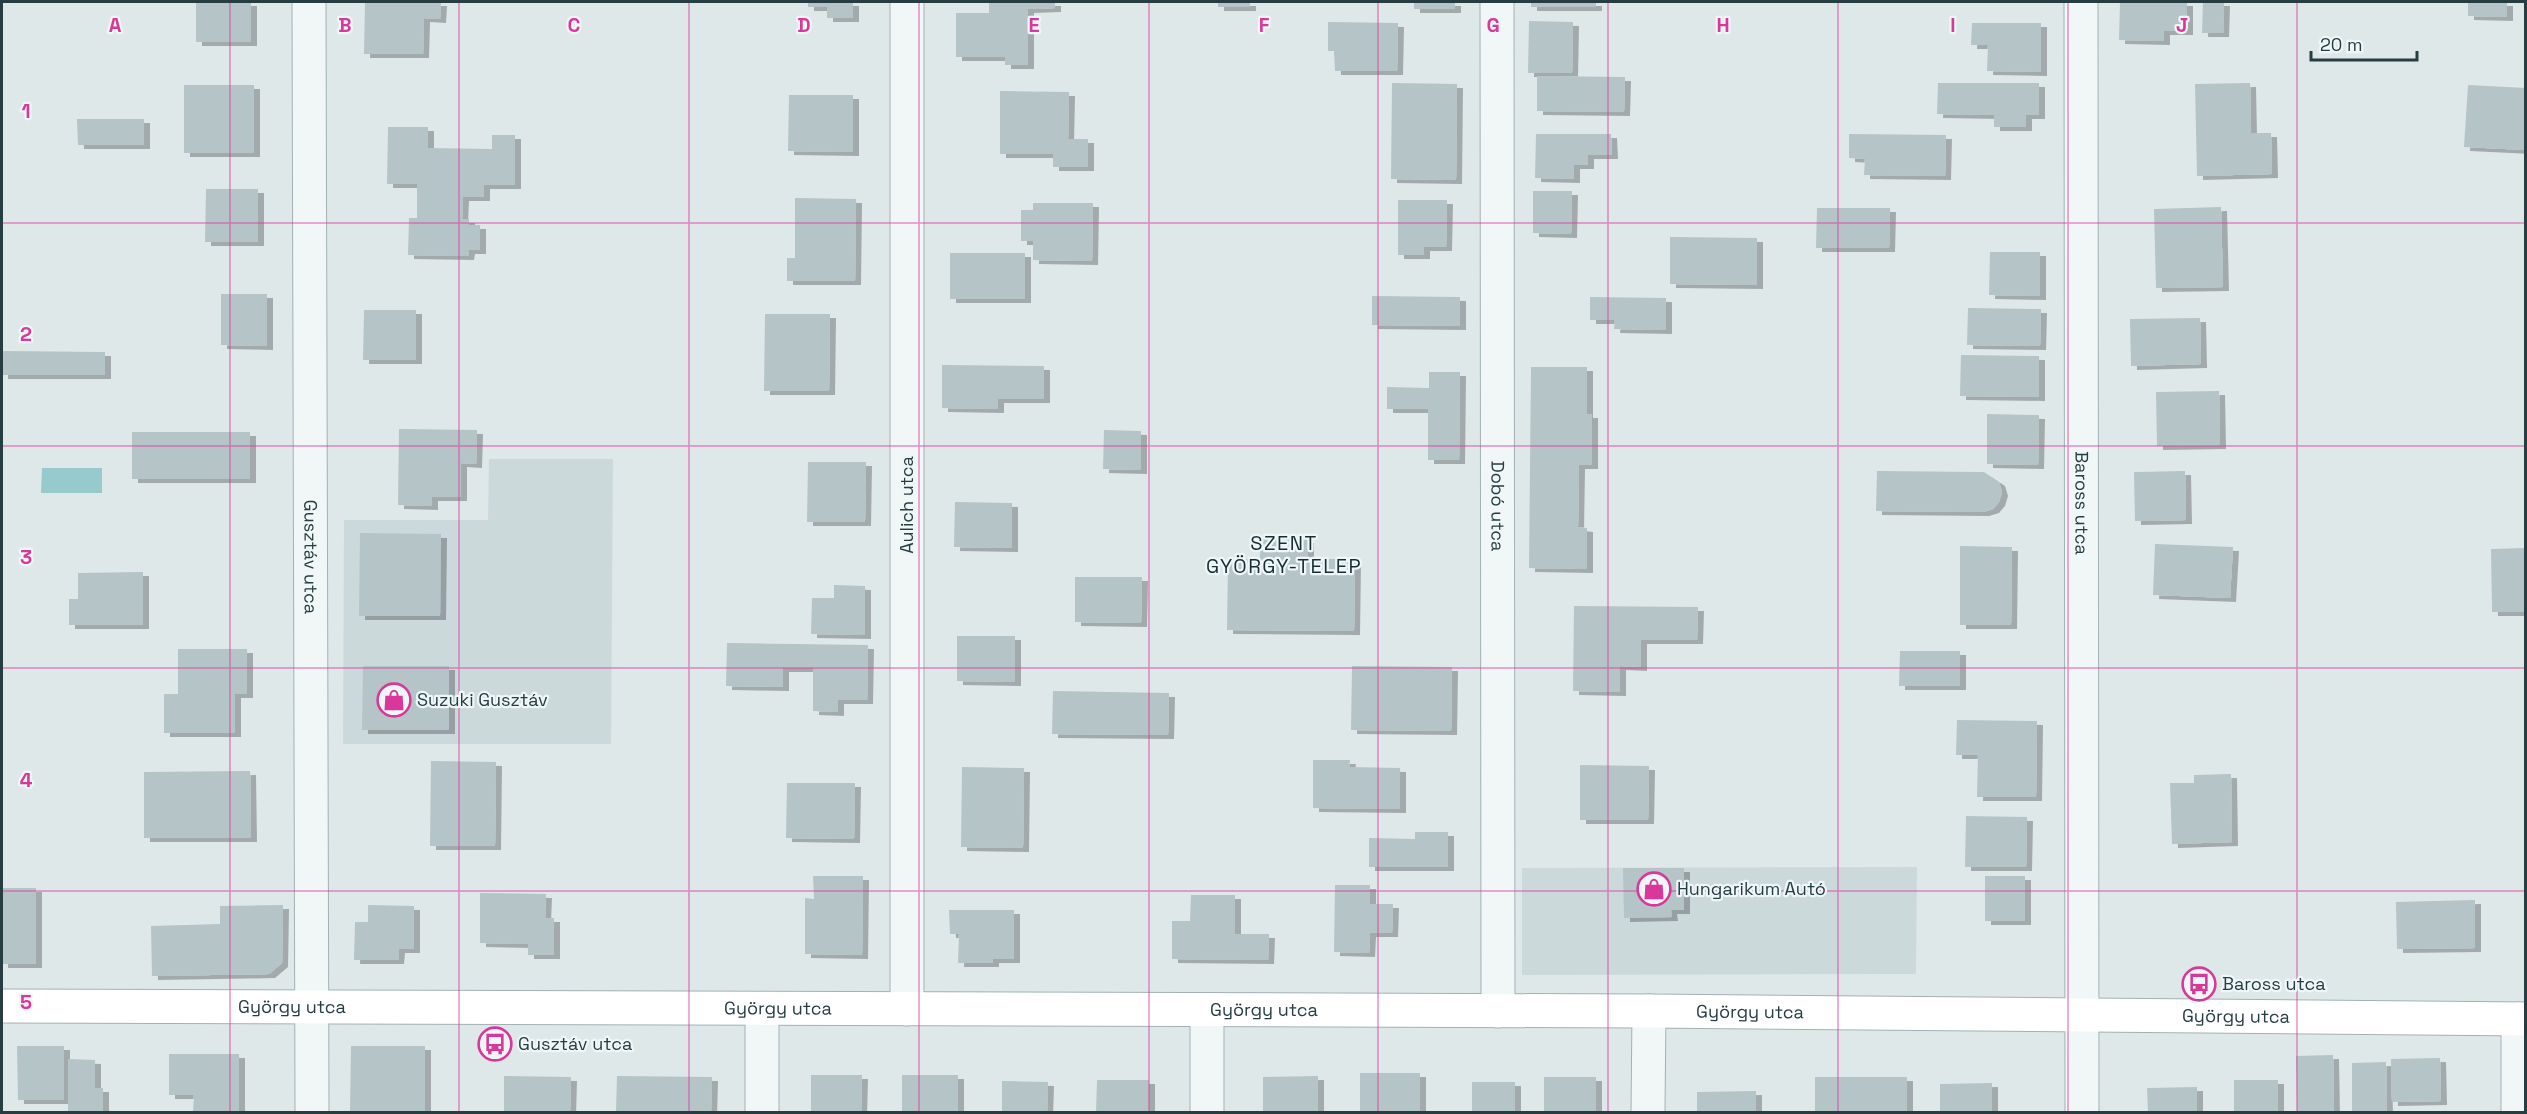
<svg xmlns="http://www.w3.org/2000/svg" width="2527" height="1114" font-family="'Space Grotesk',sans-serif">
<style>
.built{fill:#ccd9db}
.water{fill:#96cacd}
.building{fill:#b5c4c7;filter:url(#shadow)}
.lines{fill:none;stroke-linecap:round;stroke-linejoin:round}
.street-casing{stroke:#a3b1b4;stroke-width:35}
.secondary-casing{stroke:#a3b1b4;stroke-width:35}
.street{stroke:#f1f6f7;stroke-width:33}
.secondary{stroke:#fff;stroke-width:33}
.grid{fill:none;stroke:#da379b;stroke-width:1.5;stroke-opacity:0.55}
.labels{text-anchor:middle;stroke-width:4.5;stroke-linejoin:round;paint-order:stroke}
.street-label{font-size:18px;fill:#263d42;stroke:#eef6f7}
.poi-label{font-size:18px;fill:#263d42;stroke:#eef6f7;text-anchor:start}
.neighbourhood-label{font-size:20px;letter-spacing:1.5px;fill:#182d32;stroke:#eef6f7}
.grid-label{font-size:20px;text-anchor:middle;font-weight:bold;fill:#da379b;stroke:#eef6f7;stroke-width:4.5;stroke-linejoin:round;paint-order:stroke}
</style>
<defs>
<filter id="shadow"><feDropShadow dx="6" dy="4" stdDeviation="0" flood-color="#0004"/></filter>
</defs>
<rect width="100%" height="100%" fill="#dee8e9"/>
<g class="built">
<path d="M489 459H613L611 744H343L344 520H488Z"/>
<path d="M1917 867 1916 974 1522 975V868Z"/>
</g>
<path class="water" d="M42 468H102V493H41Z"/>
<g class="building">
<rect x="196" y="2" width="55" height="40"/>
<path d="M365 2H441L440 19 424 18 423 54H364Z"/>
<path d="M808 2H853V18H827V7H808Z"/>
<path d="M989 2H1055V8L1028 9V65H1005V57H956V13H989Z"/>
<rect x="1218" y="2" width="32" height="5"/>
<rect x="1414" y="2" width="41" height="7"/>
<rect x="1531" y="2" width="65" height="5"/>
<path d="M2120 2H2187V31H2164V41L2119 40Z"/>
<path d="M2203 2H2224L2223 33H2202Z"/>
<path d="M2468 2H2507V17L2468 16Z"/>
<path d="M1529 21 1573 22 1572 73H1528Z"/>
<path d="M1328 22 1398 23 1397 71H1335L1334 51H1328Z"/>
<path d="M1972 23H2041V72L1987 71 1988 45H1971Z"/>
<path d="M1537 76 1625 77 1624 112 1537 111Z"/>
<path d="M1392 83 1457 84 1456 180 1391 179Z"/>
<path d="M1938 83H2039V115H2026V127H1994V115L1937 114Z"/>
<path d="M2250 83 2251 133H2271L2272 174 2197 176 2195 84Z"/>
<rect x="184" y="85" width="70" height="68"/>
<path d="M2468 85 2526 88V150L2464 147Z"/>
<path d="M1000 91 1069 92 1068 139H1088V167H1053V154H1000Z"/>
<path d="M789 95H853V152L788 151Z"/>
<path d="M77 119H144V145H78Z"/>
<path d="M388 127H428V148L492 149V135H515V185H484V197H463L462 219H469V225H480V250H469L468 256 408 255 409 218H417V184H387Z"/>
<path d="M1536 134H1611L1612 155H1588V165H1574V179L1535 178Z"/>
<path d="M1849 134 1946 135 1945 176 1864 175 1865 159 1849 158Z"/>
<path d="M206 189H258V242H205Z"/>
<path d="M1533 191H1572L1571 234 1533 233Z"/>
<path d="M795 198 856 199 855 281H787V258H795Z"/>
<path d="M1398 200H1447L1446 247H1424V255H1398Z"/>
<path d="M1033 203H1093L1092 261 1033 260V241H1021V210H1033Z"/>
<path d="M2221 207 2223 287 2156 288 2154 209Z"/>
<path d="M1817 208H1890L1889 248H1816Z"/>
<path d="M1670 237 1757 238V285L1670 284Z"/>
<path d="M1990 252H2040V296L1989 295Z"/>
<rect x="950" y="253" width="75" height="46"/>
<path d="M221 294H267V346L221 345Z"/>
<path d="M1372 296 1460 297V326L1372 325Z"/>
<path d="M1590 297 1666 298V330L1614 329 1615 320H1590Z"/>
<path d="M1968 308 2041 309 2040 346 1967 345Z"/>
<path d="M364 310H416V360H363Z"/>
<path d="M765 314H830L829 391H764Z"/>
<path d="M2200 318 2201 364 2131 366 2130 319Z"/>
<path d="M2 351 105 352V375H2Z"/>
<path d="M1961 355 2039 356V397L1960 396Z"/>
<path d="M942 365 1044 366V399H998V409L942 408Z"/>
<path d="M1531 367H1587V414H1592V465H1579L1578 527 1587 528V569L1529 568Z"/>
<path d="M1429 372H1460L1459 460H1428V409H1387V387L1429 388Z"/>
<path d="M2219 391 2220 445 2157 446 2156 392Z"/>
<path d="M1987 414 2039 415 2038 465 1987 464Z"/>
<path d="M399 429 477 430 476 464 461 463V497H432V506L398 505Z"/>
<path d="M1104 430 1141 431V470L1103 469Z"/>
<rect x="132" y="432" width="118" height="47"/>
<path d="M808 462H866L865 522H807Z"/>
<path d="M1877 471 1984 472 1999 482 2002 492 1999 502 1993 509 1983 512 1876 511Z"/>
<path d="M2185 471 2186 520 2135 521 2134 472Z"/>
<path d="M955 502 1012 503V548L954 547Z"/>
<path d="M360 533 441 534 440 616H359Z"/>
<path d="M1260 538 1308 539V559H1355L1354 631 1227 630 1228 559H1260Z"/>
<path d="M2155 544 2233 547 2230 598 2153 595Z"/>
<path d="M1960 546 2012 547 2011 625H1960Z"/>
<path d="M2526 548V612H2492L2491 549Z"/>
<path d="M143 572V625H69V599H78V573Z"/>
<path d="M1075 577H1142L1141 623 1075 622Z"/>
<path d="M834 585 865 586V635L811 634 812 598H834Z"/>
<path d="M1574 606 1698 607 1697 640H1641V667L1620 666V692L1573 691Z"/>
<path d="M957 636H1015V682L957 681Z"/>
<path d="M727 643 868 645 867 700H838V712L813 711V668H783V687L726 686Z"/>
<path d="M178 649H247V694H235V733H164V694H178Z"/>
<path d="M1900 651H1960V686H1899Z"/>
<path d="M363 666H449V730H362Z"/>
<path d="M1352 666 1452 667 1451 731 1351 730Z"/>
<path d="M1053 691 1169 693 1168 735 1052 734Z"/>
<path d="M1957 720 2037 721 2036 797H1977L1978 755H1956Z"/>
<path d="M1313 760H1350L1349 767 1400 768V809L1313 808Z"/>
<path d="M431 761 496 762 495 846H430Z"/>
<path d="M1580 765 1649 766 1648 820H1580Z"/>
<path d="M962 767 1024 768 1023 848 961 847Z"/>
<path d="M250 771 251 838H144V772Z"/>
<path d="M2231 774 2232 842 2172 844 2170 783H2194V775Z"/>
<path d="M787 783H855L854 839 786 838Z"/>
<path d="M1966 816 2027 817 2026 867H1965Z"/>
<path d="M1415 832H1448V867H1369V838L1415 839Z"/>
<path d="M1623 868H1684V910H1671L1672 917 1624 918Z"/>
<path d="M813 876H863L862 955 805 954V898L814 899Z"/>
<rect x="1985" y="876" width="40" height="45"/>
<path d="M1335 885H1370V904H1393L1392 933H1370L1369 953 1334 952Z"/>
<rect x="2" y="888" width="34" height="76"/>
<path d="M480 893 546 894 545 918H554V955H528V944L480 943Z"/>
<path d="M1191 895H1235V934H1269L1268 960 1172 959V921H1190Z"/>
<path d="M2475 900V948L2397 949 2396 902Z"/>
<path d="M283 905 282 963 269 974 152 976 151 926 220 924V906Z"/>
<path d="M368 905 414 906V949H399L398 960H354L355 922H368Z"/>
<path d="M949 910H1014V959H993V963H958L959 934H950Z"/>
<path d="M17 1046H64V1100H18Z"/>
<path d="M351 1046H425V1112H350Z"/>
<path d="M169 1054H239V1112H193L194 1095H169Z"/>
<path d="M2333 1055 2334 1112H2297L2296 1056Z"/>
<path d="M2440 1058 2441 1101 2392 1102 2391 1059Z"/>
<path d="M68 1059 95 1060V1088H103V1112H68Z"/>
<path d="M2386 1062 2387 1112H2352V1063Z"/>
<rect x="1360" y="1073" width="60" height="39"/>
<path d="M811 1075H862L861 1112H811Z"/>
<rect x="902" y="1075" width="56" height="37"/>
<path d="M504 1076 571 1077 570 1112H504Z"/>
<path d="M617 1076 712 1077 711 1112H616Z"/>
<path d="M1318 1076V1112H1263V1077Z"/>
<rect x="1544" y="1077" width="52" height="35"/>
<rect x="1815" y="1077" width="92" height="35"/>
<path d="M1097 1080H1149V1112H1096Z"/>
<rect x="2234" y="1080" width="44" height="32"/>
<path d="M1002 1081 1048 1082 1047 1112H1002Z"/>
<rect x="1472" y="1082" width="43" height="30"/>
<path d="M1992 1083V1112H1940V1084Z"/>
<path d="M2197 1087V1112H2148L2147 1088Z"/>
<path d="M1756 1091V1112H1697V1092Z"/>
</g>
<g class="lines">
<defs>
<g id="street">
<path id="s1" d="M309 2 312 1112"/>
<path id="s2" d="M1497 2 1498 1011"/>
<path id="s3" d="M2081 2 2082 1112"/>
<path d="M907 1009V2"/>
<path d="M762 1112V1009"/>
<path d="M1207 1112V1010"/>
<path d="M1648 1112 1649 1011"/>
<path d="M2518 1112V1019"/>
</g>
<g id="secondary">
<path id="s4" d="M2 1006 1649 1011 2526 1019"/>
</g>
</defs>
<use href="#street" class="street-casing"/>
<use href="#secondary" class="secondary-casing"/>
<use href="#street" class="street"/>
<use href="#secondary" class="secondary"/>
</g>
<path class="grid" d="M230 2V1112M459 2V1112M689 2V1112M919 2V1112M1149 2V1112M1378 2V1112M1608 2V1112M1838 2V1112M2068 2V1112M2297 2V1112M2 223H2526M2 446H2526M2 668H2526M2 891H2526"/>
<defs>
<symbol id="shop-ring" viewBox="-11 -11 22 22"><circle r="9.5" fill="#eef6f7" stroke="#da379b" stroke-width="1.5"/><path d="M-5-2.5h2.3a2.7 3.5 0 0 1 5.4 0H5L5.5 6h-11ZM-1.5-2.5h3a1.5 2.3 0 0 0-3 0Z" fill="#da379b"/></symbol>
<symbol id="bus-ring" viewBox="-11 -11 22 22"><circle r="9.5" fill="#eef6f7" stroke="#da379b" stroke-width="1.5"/><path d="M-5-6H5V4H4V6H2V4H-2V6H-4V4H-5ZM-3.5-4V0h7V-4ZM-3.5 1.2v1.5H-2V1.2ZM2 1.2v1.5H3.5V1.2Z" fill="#da379b"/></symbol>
</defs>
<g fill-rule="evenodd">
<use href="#shop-ring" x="375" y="681" width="38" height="38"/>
<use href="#shop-ring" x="1635" y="870" width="38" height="38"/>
<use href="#bus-ring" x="2180" y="965" width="38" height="38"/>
<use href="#bus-ring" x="476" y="1025" width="38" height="38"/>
</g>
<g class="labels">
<g class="street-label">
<text dy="6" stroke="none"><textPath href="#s3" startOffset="501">Baross utca</textPath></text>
<text transform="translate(907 505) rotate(-90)" y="6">Aulich utca</text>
<text dy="6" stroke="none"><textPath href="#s2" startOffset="504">Dobó utca</textPath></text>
<text dy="6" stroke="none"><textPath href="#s1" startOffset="555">Gusztáv utca</textPath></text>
<text dy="6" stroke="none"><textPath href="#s4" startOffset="290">György utca</textPath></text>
<text dy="6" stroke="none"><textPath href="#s4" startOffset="776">György utca</textPath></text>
<text dy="6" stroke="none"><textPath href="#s4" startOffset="1262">György utca</textPath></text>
<text dy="6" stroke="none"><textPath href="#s4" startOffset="1748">György utca</textPath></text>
<text dy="6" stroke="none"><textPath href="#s4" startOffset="2234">György utca</textPath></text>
</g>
<g class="poi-label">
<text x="417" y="706">Suzuki Gusztáv</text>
<text x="1677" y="895">Hungarikum Autó</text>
<text x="2222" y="990">Baross utca</text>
<text x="518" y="1050">Gusztáv utca</text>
</g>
<g class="neighbourhood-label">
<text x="1284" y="550">SZENT<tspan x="1284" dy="23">GYÖRGY-TELEP</tspan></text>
</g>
</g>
<g class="grid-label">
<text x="115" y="32">A</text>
<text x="345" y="32">B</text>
<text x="574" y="32">C</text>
<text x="804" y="32">D</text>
<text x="1034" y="32">E</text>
<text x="1264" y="32">F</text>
<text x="1493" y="32">G</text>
<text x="1723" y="32">H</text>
<text x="1953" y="32">I</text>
<text x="2182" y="32">J</text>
<text x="26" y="118">1</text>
<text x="26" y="341">2</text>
<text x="26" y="564">3</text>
<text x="26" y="787">4</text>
<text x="26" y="1009">5</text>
</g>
<rect width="2527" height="1114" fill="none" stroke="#263d42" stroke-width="6"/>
<path d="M2311 51v9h106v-9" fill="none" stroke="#263d42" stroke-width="3"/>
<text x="2320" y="51" font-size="18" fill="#263d42" stroke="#eef6f7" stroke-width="4.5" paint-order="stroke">20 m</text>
</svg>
